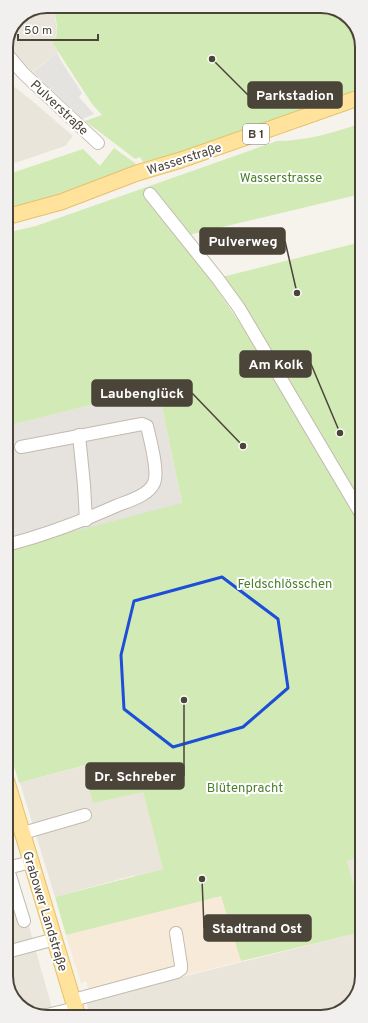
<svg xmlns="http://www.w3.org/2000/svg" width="368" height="1023" font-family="Overpass,sans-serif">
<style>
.residential{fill:#eae5da}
.commercial{fill:#f7ead8}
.industrial{fill:#e6e2dd}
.green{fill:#d2eab5}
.parking{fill:#e5e3e0}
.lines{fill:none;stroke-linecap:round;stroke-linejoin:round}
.minor-casing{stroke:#c2bbae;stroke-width:14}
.major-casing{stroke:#e6c16a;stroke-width:17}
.minor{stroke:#fff;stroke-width:12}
.major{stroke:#ffe39c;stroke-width:15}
.marked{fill:none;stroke:#1d4ed8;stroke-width:3;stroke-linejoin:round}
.labels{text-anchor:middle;stroke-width:4;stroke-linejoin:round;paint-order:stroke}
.shield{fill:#fff;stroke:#817c74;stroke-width:1}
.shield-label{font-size:12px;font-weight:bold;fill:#4b4439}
.street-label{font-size:13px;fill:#4b4439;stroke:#fff}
.park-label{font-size:13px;fill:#4a7f2a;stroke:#fff}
.rim{fill:none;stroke:#4b4439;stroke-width:2}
.leader{fill:none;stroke:#4b4439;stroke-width:1.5}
.callout-dot{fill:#4b4439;stroke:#fff;stroke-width:1.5}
.callout{fill:#4b4439;stroke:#4b4439;stroke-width:1.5}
.callout-label{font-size:14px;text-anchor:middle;font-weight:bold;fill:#fff}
</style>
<rect width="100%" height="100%" fill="#f6f3ec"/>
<g class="residential">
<path d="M47 6H52L55 18 57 31 54 40 52 42 58 52 32 72 13 53 7 43 18 18Z"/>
<path d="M6 79 8 82 31 100 73 136 65 146 6 166Z"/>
<path d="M90 764 91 769 85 771 143 792 163 869 135 876V875L55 897 20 783Z"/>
<path d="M362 857V914L347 861Z"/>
<path d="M7 878 28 923 52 1008 34 1013 22 1008 7 987Z"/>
<path d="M362 932V976L353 1001 332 1016 91 1017 86 1001Z"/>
</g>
<path class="commercial" d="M221 895 241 961 86 1001 89 990 86 981 81 983 66 935Z"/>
<path class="industrial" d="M158 388 182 504 11 548 7 533V426Z"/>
<g class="green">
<path d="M52 6H324L346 15 361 36V89L323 104 188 151 143 162 140 157 135 159C119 146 102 134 85 121L102 115 92 104 52 42C62 34 55 16 52 6Z"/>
<path d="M361 123V194L180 237 204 270 266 362 361 525 362 857 347 861 362 914V932L241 961 221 896 66 935 55 897 163 869 143 792 93 803 85 771 91 769 89 764 19 783 7 742V549L182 503 158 388 7 426 6 233 36 226 277 141C305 141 334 133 361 123Z"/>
<path d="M114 148 135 163 136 165 84 187 44 200 6 208V175L83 149 100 166Z"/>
<path d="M361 242V505L222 277Z"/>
</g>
<path class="parking" d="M57 53 63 64 82 93 79 97 94 114 83 119 33 72Z"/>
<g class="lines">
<defs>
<g id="minor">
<path d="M6 53 23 73 98 143"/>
<path d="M150 194 218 279 239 308 361 514"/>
<path d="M79 435 84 485 86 520"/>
<path d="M7 545C45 535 80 522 116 506 128 501 148 496 154 483 159 471 150 440 147 426L142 424 21 447"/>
<path d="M23 833 85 815"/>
<path d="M7 866 24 921"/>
<path d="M7 868 31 862"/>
<path d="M7 952 55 939"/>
<path d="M73 1000 177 972 181 969V965L176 933"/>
<path d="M43 1016 76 1008"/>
</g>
<g id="major">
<path d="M6 217 61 202 137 173 181 160 361 97"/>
<path d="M7 782 78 1017"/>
</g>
</defs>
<use href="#minor" class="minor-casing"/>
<use href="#major" class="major-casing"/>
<use href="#minor" class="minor"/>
<use href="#major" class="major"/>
</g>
<path class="marked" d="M222 577 278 619 288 688 243 727 173 747 124 709 121 655 134 601Z"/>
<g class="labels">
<rect class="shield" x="243" y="124" width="26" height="20" rx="3"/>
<g class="shield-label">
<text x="256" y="138">B 1</text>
</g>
<g class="street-label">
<text transform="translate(60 107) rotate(43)" y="5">Pulverstraße</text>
<text transform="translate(184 158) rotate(-18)" y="5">Wasserstraße</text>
<text transform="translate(46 911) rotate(73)" y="5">Grabower Landstraße</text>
</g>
<g class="park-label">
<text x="281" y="182">Wasserstrasse</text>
<text x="285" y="588">Feldschlösschen</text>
<text x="245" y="792">Blütenpracht</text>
</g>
</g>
<path d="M0 0H368V1023H0ZM47 13H321A34 34 0 0 1 355 47V976A34 34 0 0 1 321 1010H47A34 34 0 0 1 13 976V47A34 34 0 0 1 47 13Z" fill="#f1f0ef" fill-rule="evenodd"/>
<path class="rim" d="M47 13H321A34 34 0 0 1 355 47V976A34 34 0 0 1 321 1010H47A34 34 0 0 1 13 976V47A34 34 0 0 1 47 13Z"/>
<path class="leader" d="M212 59L248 95M297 293L285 241M340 433L311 364M243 446L192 393M184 700L184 776M202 879L204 928"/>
<g class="callout-dot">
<circle cx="212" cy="59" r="4"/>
<circle cx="297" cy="293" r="4"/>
<circle cx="340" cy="433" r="4"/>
<circle cx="243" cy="446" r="4"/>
<circle cx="184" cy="700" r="4"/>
<circle cx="202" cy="879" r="4"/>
</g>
<g class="callout">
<rect x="248" y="82" width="94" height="26" rx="4"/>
<rect x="200" y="228" width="85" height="26" rx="4"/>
<rect x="240" y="351" width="71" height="26" rx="4"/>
<rect x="92" y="380" width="100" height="26" rx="4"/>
<rect x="86" y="763" width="98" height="26" rx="4"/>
<rect x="204" y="915" width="107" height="26" rx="4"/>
</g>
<g class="callout-label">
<text x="295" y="100">Parkstadion</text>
<text x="243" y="246">Pulverweg</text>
<text x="276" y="369">Am Kolk</text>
<text x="142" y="398">Laubenglück</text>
<text x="135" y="781">Dr. Schreber</text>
<text x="257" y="933">Stadtrand Ost</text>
</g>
<path d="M18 34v6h80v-6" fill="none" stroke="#4b4439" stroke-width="2"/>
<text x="24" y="34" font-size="12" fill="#4b4439" stroke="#ffffff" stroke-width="3" paint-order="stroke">50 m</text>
</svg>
